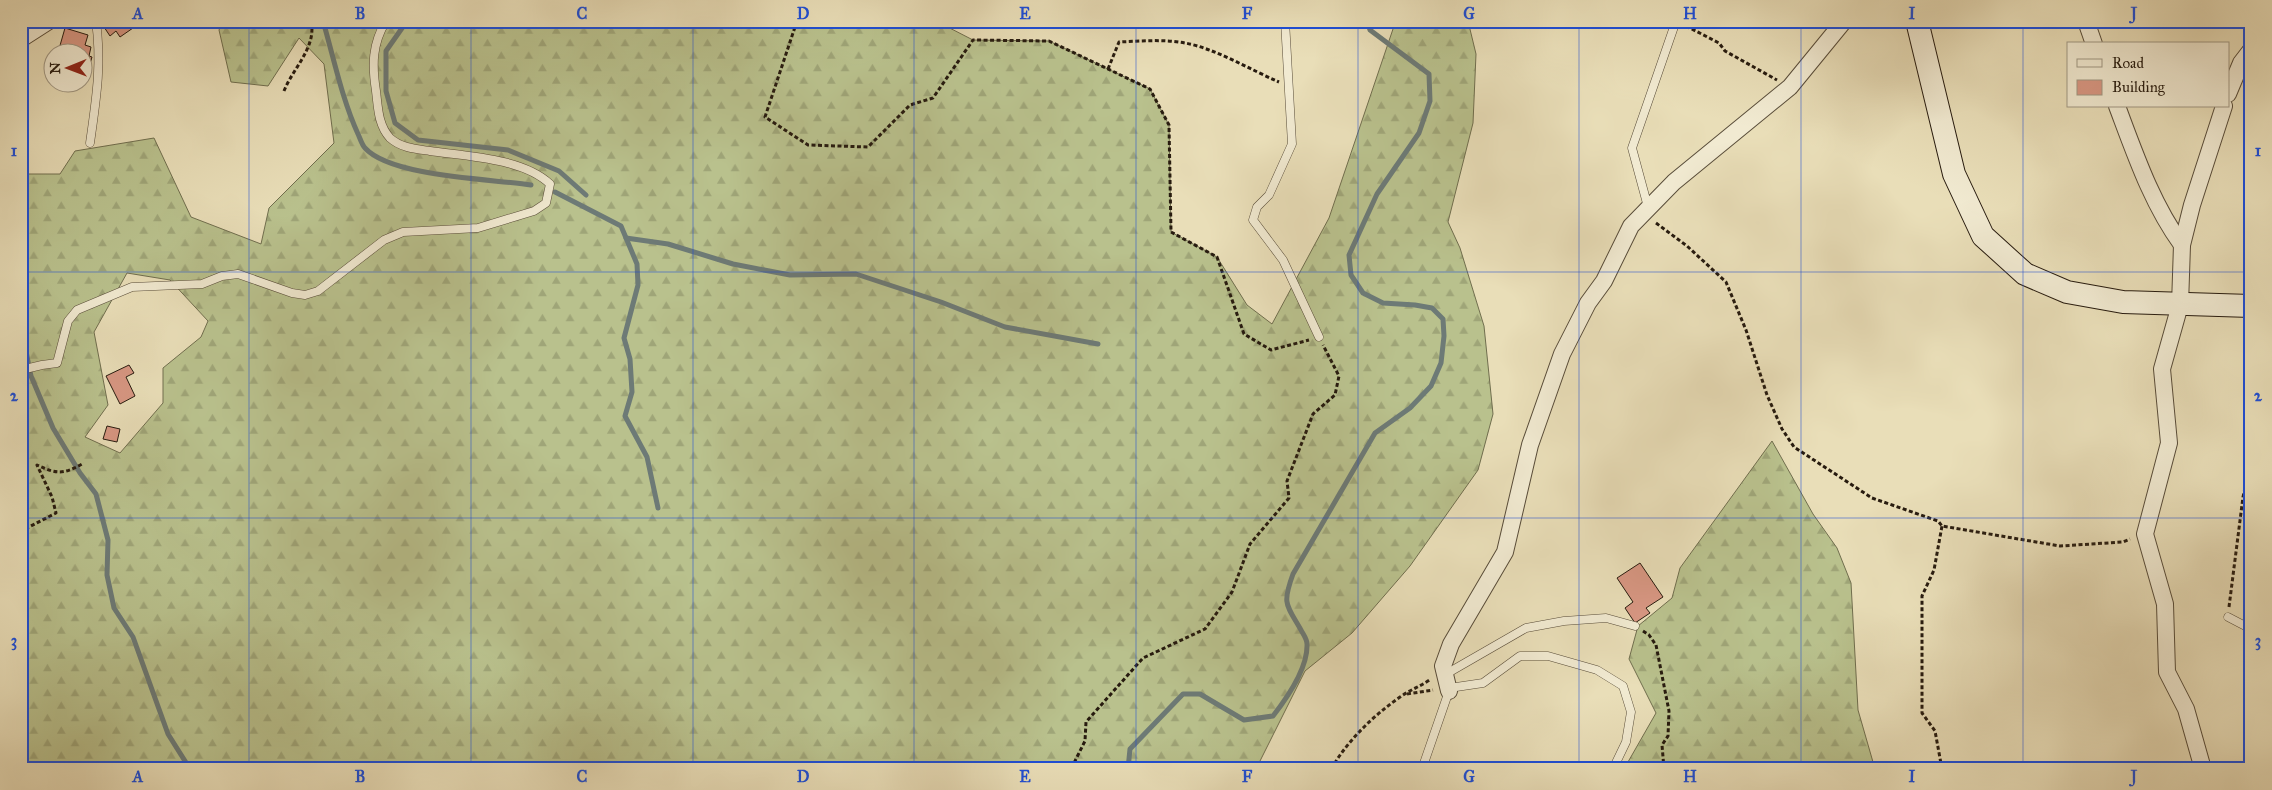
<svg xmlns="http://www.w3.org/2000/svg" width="2272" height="790" font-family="'IM FELL Great Primer',serif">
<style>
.forest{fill:url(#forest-firs);stroke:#706e4e;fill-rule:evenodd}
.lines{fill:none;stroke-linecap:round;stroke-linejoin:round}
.stream{stroke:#6d7a76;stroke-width:5}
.building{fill:#d89783;stroke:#271b0f}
.lane-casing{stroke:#584c39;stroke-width:9}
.street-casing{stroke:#584c39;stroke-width:18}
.secondary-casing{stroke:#271b0f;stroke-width:24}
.path{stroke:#271b0f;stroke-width:3;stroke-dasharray:4 2.5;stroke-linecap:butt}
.lane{stroke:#f1ead1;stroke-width:8}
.street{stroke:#f1ead1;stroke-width:16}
.secondary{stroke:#f1ead1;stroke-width:22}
.grid{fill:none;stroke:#1d4ed8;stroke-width:1;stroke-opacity:0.55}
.neatline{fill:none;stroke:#1d4ed8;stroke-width:2}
.grid-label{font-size:16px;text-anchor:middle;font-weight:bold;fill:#1d4ed8}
</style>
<defs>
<pattern id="forest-firs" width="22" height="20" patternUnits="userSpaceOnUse" patternTransform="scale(1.25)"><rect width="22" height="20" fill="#b9c18d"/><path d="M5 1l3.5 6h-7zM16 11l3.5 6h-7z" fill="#9fa578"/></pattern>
</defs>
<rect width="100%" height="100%" fill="#e9deb8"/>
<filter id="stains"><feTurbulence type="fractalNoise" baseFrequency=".004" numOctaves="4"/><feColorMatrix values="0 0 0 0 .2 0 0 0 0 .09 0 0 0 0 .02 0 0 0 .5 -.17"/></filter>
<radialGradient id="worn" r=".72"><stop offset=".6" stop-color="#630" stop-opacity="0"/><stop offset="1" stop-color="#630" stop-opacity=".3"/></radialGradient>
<g class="forest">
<path d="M223 21H936L973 40 1049 41 1150 89 1169 125 1171 232 1217 257 1247 305 1272 324 1329 218 1393 29 1400 21H1468L1476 54 1473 123 1448 222 1460 248 1484 326 1493 414 1478 470 1410 566 1352 633 1305 671 1256 769H21V174H60L75 151 154 138 191 217 261 244 269 208 334 143 324 64 299 38 268 86 231 82 219 30ZM127 273 170 280 208 321 201 337 163 368V403L120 453 85 437 108 405 94 332Z"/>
<path d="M1772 441 1813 514 1837 548 1851 583 1858 710 1875 769H1624L1656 713 1629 659 1638 626 1672 598 1680 568Z"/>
</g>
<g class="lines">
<g class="stream">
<path d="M323 21C334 59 342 99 358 134 360 138 362 145 365 148 391 177 493 179 531 185"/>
<path d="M407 21 386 51V91L395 123 418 140 508 150 559 171 586 195"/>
<path d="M21 27 31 21"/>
<path d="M555 192 621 226 637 264 638 285 624 338 630 359 632 392 625 416 647 457 658 508"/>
<path d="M626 238 668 244 733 264 790 275 856 274 941 302 1005 327 1098 344"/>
<path d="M21 327 31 376 53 428 80 473 96 494 108 540 107 575 114 608 133 637 168 734 190 769"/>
<path d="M1128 769 1130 749 1183 694H1200L1244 720 1273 716C1287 698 1308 667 1307 644 1307 639 1303 634 1301 630 1286 604 1282 604 1293 574L1375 433 1410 408 1431 386 1441 363 1444 336 1443 319 1432 308 1415 305 1383 303 1363 293 1351 275 1349 255 1377 194 1419 133 1430 101 1429 74 1370 30 1367 21"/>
</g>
</g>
<g class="building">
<path d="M110 21H131L129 23 133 28 120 37 116 31 110 36 104 27Z"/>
<path d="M65 28 88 35 85 45 91 47 89 56 92 57 90 64 85 63 87 56 82 55V52L59 49Z"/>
<path d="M129 365 134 373 126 377 135 396 120 404 106 376Z"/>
<path d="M107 426 120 429 117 442 103 439Z"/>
<path d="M1640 563 1663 597 1646 608 1650 613 1635 623 1625 608 1633 602 1617 578Z"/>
</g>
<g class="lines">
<defs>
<g id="lane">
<path d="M1285 21 1292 144 1269 195 1257 207 1253 220 1283 260 1319 337"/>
<path d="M90 143C96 100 102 65 96 21"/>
<path d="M1648 207 1632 148 1676 21"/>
<path d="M21 370 42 365 57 363 68 321 77 310 132 287 202 284 222 276 238 274 292 293 305 295 318 291 384 240 403 232 478 228 534 211 546 203 550 184C523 158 465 156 430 151 416 149 401 148 390 138 378 125 378 107 376 91 372 65 372 44 386 21"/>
<path d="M2228 617 2251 629"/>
<path d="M1446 674 1526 628 1564 621 1606 618 1635 626"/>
<path d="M1422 769 1449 691 1456 687 1483 683 1520 656H1548L1597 670 1623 686 1631 712 1626 742 1613 769"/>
</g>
<g id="street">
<path d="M2086 21 2094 44"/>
<path d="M21 39 49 21"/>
<path d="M2228 94 2241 63 2251 50"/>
<path d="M2117 106C2135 154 2152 204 2182 245"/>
<path d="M1449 691 1443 666 1451 644 1505 552 1530 445 1562 354 1588 303 1604 281 1631 226 1674 182 1790 87 1844 21"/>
<path d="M2203 769 2186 709 2167 672 2165 604 2145 534 2169 443 2162 369 2180 305 2182 245 2192 205 2224 106"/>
</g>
<path id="secondary" d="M1917 21 1954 174 1983 236 2025 274 2067 292 2123 302 2251 306"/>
</defs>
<use href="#lane" class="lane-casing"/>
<use href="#street" class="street-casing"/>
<use href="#secondary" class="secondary-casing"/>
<g class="path">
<path d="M797 21 765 117 808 145 868 147 910 105 933 98 973 40 1049 41 1150 89 1169 125 1171 232 1217 257 1244 334 1271 350 1309 340"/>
<path d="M1686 26 1719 43 1725 51 1777 80"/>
<path d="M1108 69 1119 42C1141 41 1164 39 1185 43 1214 48 1251 70 1279 82"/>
<path d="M284 91C293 68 317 47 311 21"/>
<path d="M1656 223 1687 246 1726 282 1746 330 1767 395 1782 429 1794 447 1872 498 1938 521 1942 526 2060 546 2123 542 2130 539"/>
<path d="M21 534 27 528 56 513 52 497 37 465C58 475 64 474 84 463"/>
<path d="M2229 607 2243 497 2251 461"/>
<path d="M1643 631 1649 635 1656 645 1669 711 1668 736 1662 745 1664 769"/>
<path d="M1407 694 1433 690"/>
<path d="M1074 769V763L1085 741 1086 722 1143 658 1205 629 1232 592 1250 544 1289 498 1287 481 1313 414 1335 395 1339 376 1323 345"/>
<path d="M1331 769C1349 739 1372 717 1400 697 1410 690 1421 686 1431 679"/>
<path d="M1942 769 1935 731 1922 713V596L1934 570 1942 526"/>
</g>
<use href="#lane" class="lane"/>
<use href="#street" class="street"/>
<use href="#secondary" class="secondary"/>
</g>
<path class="grid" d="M249 21V769M471 21V769M693 21V769M914 21V769M1136 21V769M1358 21V769M1579 21V769M1801 21V769M2023 21V769M21 272H2251M21 518H2251"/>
<rect width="2272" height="790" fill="none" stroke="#e9deb8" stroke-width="55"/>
<rect x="2067" y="42" width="162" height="65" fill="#f1ead1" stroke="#a09783"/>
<rect x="2077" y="59" width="25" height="8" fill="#f1ead1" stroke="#a09783"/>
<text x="2112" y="68" font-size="15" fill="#271b0f">Road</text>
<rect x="2077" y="80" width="25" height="15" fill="#d89783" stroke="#a09783"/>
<text x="2112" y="92" font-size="15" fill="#271b0f">Building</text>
<g transform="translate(68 68) rotate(269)"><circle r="24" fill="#f1ead1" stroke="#a09783"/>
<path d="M0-4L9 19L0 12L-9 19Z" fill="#8f2418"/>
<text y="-8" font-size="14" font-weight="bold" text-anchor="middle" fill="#271b0f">N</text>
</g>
<rect x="28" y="28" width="2216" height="734" class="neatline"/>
<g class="grid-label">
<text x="138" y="19">A</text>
<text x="360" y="19">B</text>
<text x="582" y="19">C</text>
<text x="803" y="19">D</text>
<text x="1025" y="19">E</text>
<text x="1247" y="19">F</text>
<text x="1469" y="19">G</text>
<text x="1690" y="19">H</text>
<text x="1912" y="19">I</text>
<text x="2134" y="19">J</text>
<text x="14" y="156">1</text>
<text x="2258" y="156">1</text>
<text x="14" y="401">2</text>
<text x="2258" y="401">2</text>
<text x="14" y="646">3</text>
<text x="2258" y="646">3</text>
<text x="138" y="782">A</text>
<text x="360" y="782">B</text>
<text x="582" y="782">C</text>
<text x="803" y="782">D</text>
<text x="1025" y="782">E</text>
<text x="1247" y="782">F</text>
<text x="1469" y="782">G</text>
<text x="1690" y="782">H</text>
<text x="1912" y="782">I</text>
<text x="2134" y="782">J</text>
</g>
<rect width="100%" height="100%" filter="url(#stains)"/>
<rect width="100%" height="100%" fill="url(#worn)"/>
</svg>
